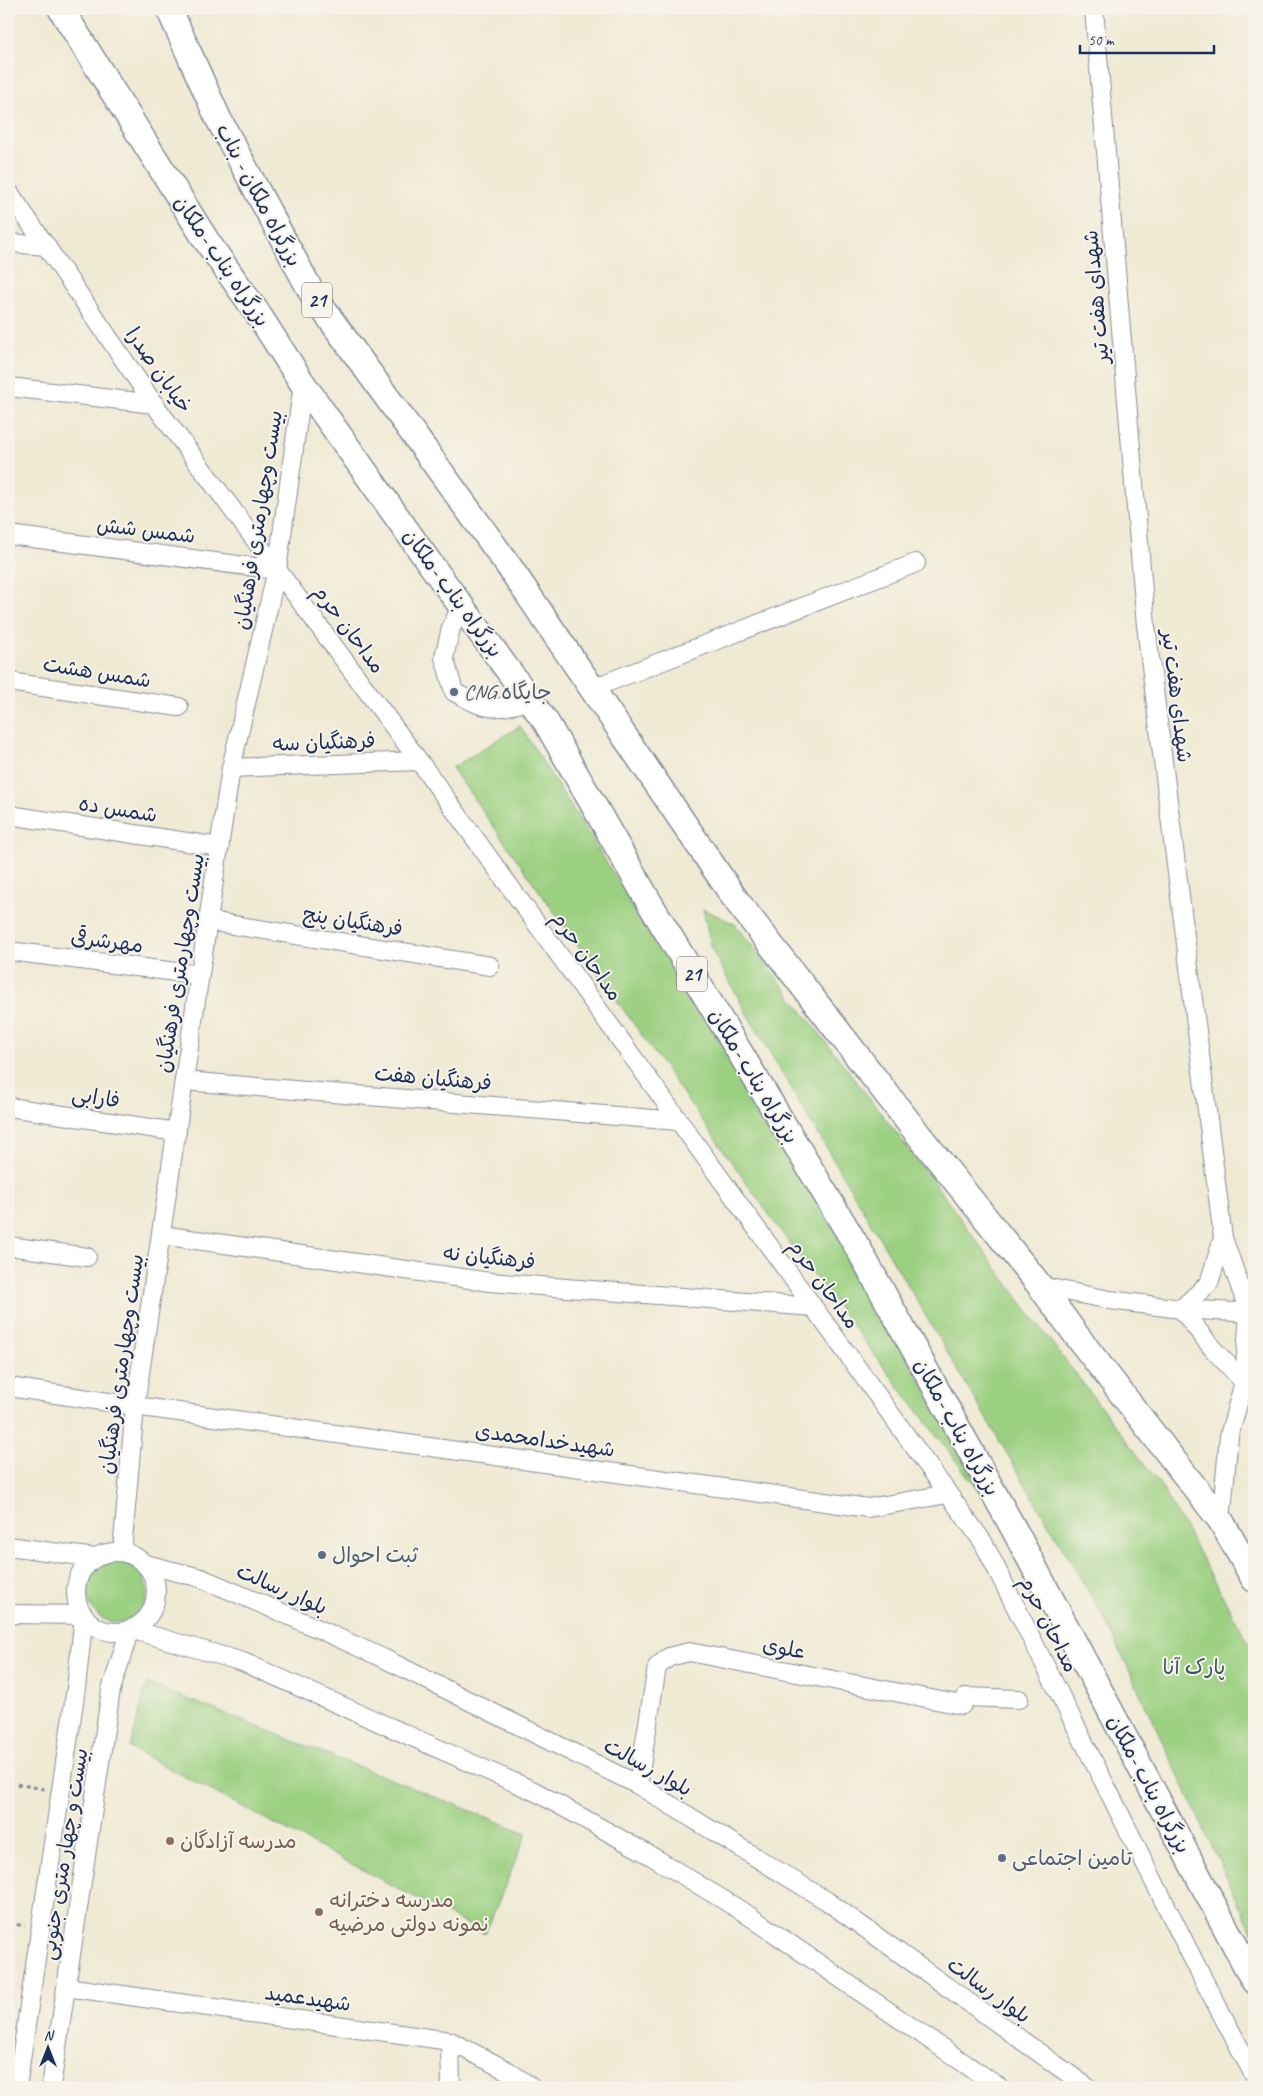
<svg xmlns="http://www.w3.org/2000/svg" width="1263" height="2096" font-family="Caveat,'Playpen Sans Arabic',sans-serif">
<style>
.green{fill:#9bd081;stroke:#5b8070}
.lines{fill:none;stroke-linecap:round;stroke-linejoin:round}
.minor-casing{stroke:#858c98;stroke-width:20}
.highway-casing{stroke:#858c98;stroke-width:28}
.path{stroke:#858c98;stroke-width:3;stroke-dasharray:4 4;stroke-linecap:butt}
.minor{stroke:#fff;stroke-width:18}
.highway{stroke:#fff;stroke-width:25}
.service-dot{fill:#5c6f8a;stroke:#f7f3e8;stroke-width:2}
.education-dot{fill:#8d6e63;stroke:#f7f3e8;stroke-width:2}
.labels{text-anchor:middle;stroke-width:4;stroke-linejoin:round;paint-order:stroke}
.shield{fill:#f7f3e8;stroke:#5d6a87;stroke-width:1}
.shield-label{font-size:20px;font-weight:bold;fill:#1b2f5e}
.street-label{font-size:21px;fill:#1b2f5e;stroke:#f7f3e8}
.service-label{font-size:21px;fill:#4e5e75;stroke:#f7f3e8;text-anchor:start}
.park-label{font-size:21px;fill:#3b5767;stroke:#f7f3e8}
.education-label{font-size:21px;fill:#785e54;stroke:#f7f3e8;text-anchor:start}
</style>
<rect width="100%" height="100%" fill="#f7f3e8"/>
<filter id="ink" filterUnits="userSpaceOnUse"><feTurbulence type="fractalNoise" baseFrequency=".02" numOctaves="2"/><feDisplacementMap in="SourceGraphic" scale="10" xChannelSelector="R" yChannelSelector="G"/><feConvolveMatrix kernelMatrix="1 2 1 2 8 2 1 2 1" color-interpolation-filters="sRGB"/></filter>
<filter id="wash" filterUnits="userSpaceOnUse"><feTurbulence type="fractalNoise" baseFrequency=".0096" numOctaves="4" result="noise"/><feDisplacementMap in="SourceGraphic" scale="20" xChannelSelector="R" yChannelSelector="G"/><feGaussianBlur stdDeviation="1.12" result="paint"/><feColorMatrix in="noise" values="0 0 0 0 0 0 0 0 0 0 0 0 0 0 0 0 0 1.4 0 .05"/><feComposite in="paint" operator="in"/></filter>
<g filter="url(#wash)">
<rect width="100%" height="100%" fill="#efead3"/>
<g class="green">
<path d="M520 726 726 1051 850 1253 989 1504 792 1247 452 768Z"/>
<path d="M703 909 735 924 924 1169 1036 1322 1160 1484 1254 1652V1936L1106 1621 746 1012 712 950Z"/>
<circle cx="117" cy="1592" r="30"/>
<path d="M147 1683 527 1833 485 1934 130 1748Z"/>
</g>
</g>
<g filter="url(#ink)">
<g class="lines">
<defs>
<g id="minor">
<path d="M1094 9 1146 626 1223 1238 1249 1312 1244 1382"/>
<path d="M9 192 154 404 419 761 983 1542 1203 1979 1254 2075"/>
<path d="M9 243 47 246"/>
<path d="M9 387 154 404"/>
<path d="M9 535 277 570"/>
<path d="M461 606 451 628 444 657 454 692C486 710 495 712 530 700"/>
<path d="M9 682 179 707"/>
<path d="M593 688 916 563"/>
<path d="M231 768 419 761"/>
<path d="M9 815 220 847"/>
<path d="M208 921 490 966"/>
<path d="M9 951 200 975"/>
<path d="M184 1081 678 1121"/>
<path d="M9 1107 177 1132"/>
<path d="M161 1235 490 1282 813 1307"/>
<path d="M9 1246 87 1257"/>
<path d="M1040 1286 1110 1300 1181 1309 1254 1313"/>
<path d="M1181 1309 1213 1349 1244 1382"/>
<path d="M1181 1309 1209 1283 1223 1238"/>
<path d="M9 1387 135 1406 868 1508 948 1494"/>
<path d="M1221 1521 1229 1436 1244 1382 1252 1375"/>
<path d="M9 1546 95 1558"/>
<path d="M122 1552 135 1406 231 768 277 570 303 384"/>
<circle cx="116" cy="1592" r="40"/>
<path d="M145 1564 201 1578 292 1617 385 1659 638 1785 827 1901 1087 2087"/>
<path d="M9 1614 84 1615 76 1688 17 2087"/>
<path d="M638 1785 657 1667 669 1657 689 1652 962 1705 966 1697 1019 1699"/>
<path d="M66 1987 450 2041 508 2071 531 2087"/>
<path d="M450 2041 451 2087"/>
<path d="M51 2087 111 1690 130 1629 243 1662 536 1792 653 1857 745 1913 999 2087"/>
</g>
<g id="highway">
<path d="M61 9 206 240 258 314 303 384 426 558 546 722 649 902 858 1248 1016 1533 1254 1981"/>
<path d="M169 9 218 118 313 295 508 565 736 900 914 1129 1040 1286 1083 1344 1221 1521 1254 1579"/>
</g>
</defs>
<use href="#minor" class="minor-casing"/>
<use href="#highway" class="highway-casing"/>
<g class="path">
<path d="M9 1783 45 1789"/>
<path d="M9 1923 25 1926"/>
</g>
<use href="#minor" class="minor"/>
<use href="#highway" class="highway"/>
</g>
</g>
<g class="service-dot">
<circle cx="454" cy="692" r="5"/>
<circle cx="322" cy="1555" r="5"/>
<circle cx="1002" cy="1858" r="5"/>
</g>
<g class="education-dot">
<circle cx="170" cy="1841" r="5"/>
<circle cx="319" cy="1912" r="5"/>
</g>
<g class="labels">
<g class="shield">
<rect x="302" y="282.5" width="30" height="35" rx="4"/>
<rect x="677" y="956.5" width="30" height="35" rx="4"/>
</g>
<g class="shield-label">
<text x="317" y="307">21</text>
<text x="692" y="981">21</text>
</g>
<g class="street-label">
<text transform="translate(259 195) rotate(62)" y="7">بزرگراه ملکان - بناب</text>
<text transform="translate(222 261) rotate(56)" y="7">بزرگراه بناب -ملکان</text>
<text transform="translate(1096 297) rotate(-95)" y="7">شهدای هفت تیر</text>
<text transform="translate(159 370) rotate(55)" y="7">خیابان صدرا</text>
<text transform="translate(258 520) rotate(-81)" y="7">بیست وچهارمتری فرهنگیان</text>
<text transform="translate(146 530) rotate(7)" y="7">شمس شش</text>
<text transform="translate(453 593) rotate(54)" y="7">بزرگراه بناب -ملکان</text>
<text transform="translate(349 629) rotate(53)" y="7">مداحان حرم</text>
<text transform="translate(97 672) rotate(9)" y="7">شمس هشت</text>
<text transform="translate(1177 696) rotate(83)" y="7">شهدای هفت تیر</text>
<text transform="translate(324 742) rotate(-2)" y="7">فرهنگیان سه</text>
<text transform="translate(118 809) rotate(9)" y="7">شمس ده</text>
<text transform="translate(353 921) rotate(9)" y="7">فرهنگیان پنج</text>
<text transform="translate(107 941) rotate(7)" y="7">مهرشرقی</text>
<text transform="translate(587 956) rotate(54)" y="7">مداحان حرم</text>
<text transform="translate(180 963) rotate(-81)" y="7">بیست وچهارمتری فرهنگیان</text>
<text transform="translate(754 1076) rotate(59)" y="7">بزرگراه بناب -ملکان</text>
<text transform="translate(433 1078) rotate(5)" y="7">فرهنگیان هفت</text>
<text transform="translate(96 1097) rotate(9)" y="7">فارابی</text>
<text transform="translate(489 1257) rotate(6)" y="7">فرهنگیان نه</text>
<text transform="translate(824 1284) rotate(54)" y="7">مداحان حرم</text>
<text transform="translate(121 1364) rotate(-82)" y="7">بیست وچهارمتری فرهنگیان</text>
<text transform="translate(957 1427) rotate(61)" y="7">بزرگراه بناب -ملکان</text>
<text transform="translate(545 1440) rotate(8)" y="7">شهیدخدامحمدی</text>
<text transform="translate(282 1589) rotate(24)" y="7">بلوار رسالت</text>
<text transform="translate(1049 1624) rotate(63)" y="7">مداحان حرم</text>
<text transform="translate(784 1648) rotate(11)" y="7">علوی</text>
<text transform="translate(648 1767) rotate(29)" y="7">بلوار رسالت</text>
<text transform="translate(1149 1784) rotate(62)" y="7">بزرگراه بناب -ملکان</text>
<text transform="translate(64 1854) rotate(-81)" y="7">بیست و چهار متری جنوبی</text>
<text transform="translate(989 1990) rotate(36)" y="7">بلوار رسالت</text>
<text transform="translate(308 1998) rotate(8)" y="7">شهیدعمید</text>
</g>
<g class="service-label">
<text x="464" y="699">CNG جایگاه</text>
<text x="332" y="1562">ثبت احوال</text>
<text x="1012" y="1865">تامین اجتماعی</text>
</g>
<g class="park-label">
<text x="1194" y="1674">پارک آنا</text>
</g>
<g class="education-label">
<text x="180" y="1848">مدرسه آزادگان</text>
<text x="329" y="1907">مدرسه دخترانه<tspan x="329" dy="24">نمونه دولتی مرضیه</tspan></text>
</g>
</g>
<rect width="1263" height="2096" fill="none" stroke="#f7f3e8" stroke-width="30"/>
<g transform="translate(48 2048)" stroke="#f7f3e8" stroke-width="4" paint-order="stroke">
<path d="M0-4L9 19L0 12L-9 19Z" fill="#1b2f5e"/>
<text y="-8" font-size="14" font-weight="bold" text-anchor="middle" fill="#1b2f5e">N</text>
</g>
<path d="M1080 45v8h134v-8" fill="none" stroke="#1b2f5e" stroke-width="2.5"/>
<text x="1088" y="45" font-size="15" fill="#1b2f5e" stroke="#f7f3e8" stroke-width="4" paint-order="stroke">50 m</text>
</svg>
